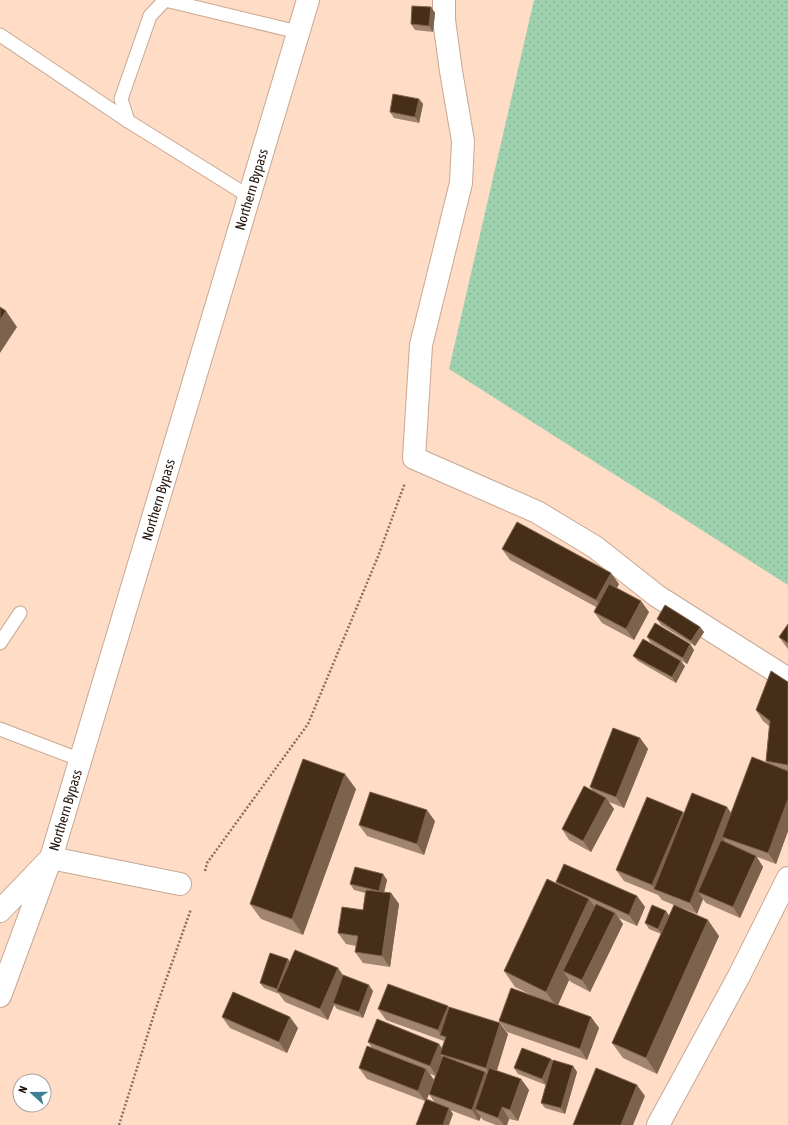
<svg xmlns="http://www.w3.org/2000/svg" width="788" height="1125" font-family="'Asap Condensed',sans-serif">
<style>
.grass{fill:url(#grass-dots)}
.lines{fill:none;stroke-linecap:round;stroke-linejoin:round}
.service-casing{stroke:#c8a892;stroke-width:15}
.minor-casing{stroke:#c8a892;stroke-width:24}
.primary-casing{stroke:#c8a892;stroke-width:24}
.path{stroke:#856f61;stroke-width:2.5;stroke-dasharray:2 2;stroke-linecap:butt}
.service{stroke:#fff;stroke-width:13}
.minor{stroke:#fff;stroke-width:22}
.primary{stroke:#fff;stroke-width:22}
.wall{fill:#a28570;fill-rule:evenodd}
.shaded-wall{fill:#7d624d}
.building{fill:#462e19;stroke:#7d624d}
.labels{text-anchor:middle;stroke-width:4;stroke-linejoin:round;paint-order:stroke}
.street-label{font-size:14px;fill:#22160e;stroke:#fff}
</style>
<defs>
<pattern id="grass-dots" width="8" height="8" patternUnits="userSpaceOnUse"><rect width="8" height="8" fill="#9ed2ae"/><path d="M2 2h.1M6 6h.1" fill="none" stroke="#88b494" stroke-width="1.8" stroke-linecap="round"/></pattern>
</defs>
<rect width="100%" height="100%" fill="#fedcc6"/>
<path class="grass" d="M534 0H788V585L449 369Z"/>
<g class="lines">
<defs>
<g id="service">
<path d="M0 35 128 121"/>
<path d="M250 197 128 121 121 99 150 16 165 0 298 32"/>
<path d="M0 643 20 613"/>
<path d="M0 729 81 760"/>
</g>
<g id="minor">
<path d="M444 0V20L451 71 463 141 461 183 421 345 414 458 537 512 595 547 657 596 788 679"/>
<path d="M0 911 51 858 180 884"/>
<path d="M658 1125 739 976 788 878"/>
</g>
<g id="primary">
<path id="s1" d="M0 996 51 858 308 0"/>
</g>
</defs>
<use href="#service" class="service-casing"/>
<use href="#minor" class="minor-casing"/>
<use href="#primary" class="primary-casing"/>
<g class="path">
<path d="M205 871 207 863 308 724 377 559 405 483"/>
<path d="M119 1125 156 1008 191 909"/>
</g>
<use href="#service" class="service"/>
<use href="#minor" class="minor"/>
<use href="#primary" class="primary"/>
</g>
<g class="wall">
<path d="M431 7 435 13 433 32 415 30 411 24Z"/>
<path d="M419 99 423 104 419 123 394 118 390 112Z"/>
<path d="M502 549 619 584 617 588 649 612 634 640 602 623 594 612 596 607 510 560Z"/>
<path d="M657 619 700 627 704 632 695 646 661 625Z"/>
<path d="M788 624V649L779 637Z"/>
<path d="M647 637 690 644 694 650 687 664 651 643Z"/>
<path d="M633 656 685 666 676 683 638 661Z"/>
<path d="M788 682V831L776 864 757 857 763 867 740 918 706 903 703 899 697 914 680 907 719 936 657 1074 623 1058 612 1043 661 934 649 929 645 923 669 916 674 905 662 900 658 895 624 881 616 870 683 812 684 814 727 807 731 813 768 763 766 761 769 726 763 721 756 710Z"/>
<path d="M640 738 648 749 624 808 609 802 614 809 591 852 569 840 562 829 593 791 590 787Z"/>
<path d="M356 789 303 935 261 919 250 904Z"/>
<path d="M435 821 424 855 367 836 359 825Z"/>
<path d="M383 874 387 880 384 892 391 893 399 904 390 967 363 963 355 952 356 946 346 944 338 933 363 910 365 893 354 890 350 884Z"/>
<path d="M556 882 637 896 645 907 637 926 619 918 623 924 590 992 571 982 569 980 558 1005 591 1017 599 1028 587 1060 507 1032 499 1021 533 996 515 987 504 971 557 884Z"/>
<path d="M288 959 290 962 338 968 343 975 373 991 363 1018 337 1009 334 1005 328 1020 285 1002 279 994 264 988 260 983Z"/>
<path d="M449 1007 508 1034 497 1071 521 1079 529 1090 518 1121 509 1119 507 1125H496L483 1120 481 1117 479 1121 450 1110 453 1114 425 1101 367 1079 359 1068 372 1048 368 1042 439 1044 442 1048 444 1041 386 1020 378 1009ZM430 1074 435 1076 434 1080ZM429 1094 435 1103 426 1100Z"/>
<path d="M222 1017 298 1028 287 1053 230 1028Z"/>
<path d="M551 1059 553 1061 573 1066 577 1072 565 1114 545 1108 541 1103 546 1085 518 1074 514 1068Z"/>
</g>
<g class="shaded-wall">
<path d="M431 7 435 13 433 32 429 26Z"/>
<path d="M419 99 423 104 419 123 415 117Z"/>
<path d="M6 311 17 327 0 353V320Z"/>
<path d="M611 573 619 584 604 611 596 600Z"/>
<path d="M641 601 649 612 634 640 626 629Z"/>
<path d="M700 627 704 632 695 646 691 641Z"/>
<path d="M690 644 694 650 687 664 683 658Z"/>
<path d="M681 661 685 666 676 683 672 677Z"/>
<path d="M640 738 648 749 624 808 616 797Z"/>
<path d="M345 774 356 789 303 935 292 919Z"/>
<path d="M606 798 614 809 591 852 583 841Z"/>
<path d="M788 799V831L776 864 768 853Z"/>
<path d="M727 807 735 819 722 837 726 842 705 895 698 892 703 899 697 914 690 903Z"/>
<path d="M427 810 435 821 424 855 417 844Z"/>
<path d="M683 812 690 823 655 889 652 885Z"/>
<path d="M756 856 763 867 740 918 733 907Z"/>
<path d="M383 874 387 880 383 897 379 892Z"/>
<path d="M391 893 399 904 390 967 382 956Z"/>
<path d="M637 896 645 907 637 926 629 915Z"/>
<path d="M589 899 600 914 563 971 569 980 557 1007 546 992Z"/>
<path d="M666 911 670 917 662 934 658 929Z"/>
<path d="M615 913 623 924 590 992 582 980Z"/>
<path d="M708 920 719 936 657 1074 646 1058Z"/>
<path d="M288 959 292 965 279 992 277 989Z"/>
<path d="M338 968 345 979 333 1003 334 1005 328 1020 320 1009Z"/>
<path d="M369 985 373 991 363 1018 359 1012Z"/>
<path d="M448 1006 456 1017 446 1037 441 1035 438 1030Z"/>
<path d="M290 1017 298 1028 287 1053 279 1042Z"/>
<path d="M591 1017 599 1028 587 1060 580 1049Z"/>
<path d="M500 1023 508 1034 494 1079 486 1068Z"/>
<path d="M439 1044 446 1055 440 1054 444 1060 437 1077 430 1066Z"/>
<path d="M551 1059 555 1064 546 1085 542 1079Z"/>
<path d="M573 1066 577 1072 565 1114 561 1108Z"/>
<path d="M426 1069 434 1080 426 1102 418 1091Z"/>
<path d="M485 1072 493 1083 475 1109 481 1117 479 1121 472 1110Z"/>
<path d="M521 1079 529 1090 518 1121 510 1110Z"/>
<path d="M637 1085 645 1096 633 1125H621Z"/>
<path d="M502 1107 509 1119 507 1125H504L498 1118Z"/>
<path d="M449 1108 453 1114 449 1125H443Z"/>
</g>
<g class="building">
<path d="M412 6 431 7 429 26 411 24Z"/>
<path d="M393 94 419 99 415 117 390 112Z"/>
<path d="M0 307 6 311 0 320Z"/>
<path d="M517 522 611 573 596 600 502 549Z"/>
<path d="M609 584 641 601 626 629 594 612Z"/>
<path d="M665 605 700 627 691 641 657 619Z"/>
<path d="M655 623 690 644 683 658 647 637Z"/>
<path d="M788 624V643L779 637Z"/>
<path d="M643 639 681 661 672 677 633 656Z"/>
<path d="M771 671 788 682V765L766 761 770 721 756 710Z"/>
<path d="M613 728 640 738 616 797 590 787Z"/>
<path d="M752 757 788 771V799L768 853 722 837Z"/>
<path d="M303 759 345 774 292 919 250 904Z"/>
<path d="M584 786 606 798 583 841 562 829Z"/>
<path d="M370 792 427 810 417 844 359 825Z"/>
<path d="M692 793 727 807 690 903 654 889Z"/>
<path d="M647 797 683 812 652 885 616 870Z"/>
<path d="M721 840 756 856 733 907 698 892Z"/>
<path d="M564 864 637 896 629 915 556 882Z"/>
<path d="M355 867 383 874 379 891 350 884Z"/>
<path d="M547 879 589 899 546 992 504 971Z"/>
<path d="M366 890 391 893 382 956 355 952 358 936 338 933 342 907 363 910Z"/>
<path d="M596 904 615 913 582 980 563 971Z"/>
<path d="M652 905 666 911 658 929 645 923Z"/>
<path d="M674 905 708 920 646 1058 612 1043Z"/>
<path d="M295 950 338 968 320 1009 277 991Z"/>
<path d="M270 953 288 959 277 989 260 983Z"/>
<path d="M343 975 369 985 359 1012 333 1003Z"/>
<path d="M388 984 448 1006 438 1030 378 1009Z"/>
<path d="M511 988 591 1017 580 1049 499 1021Z"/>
<path d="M233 992 290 1017 279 1042 222 1017Z"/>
<path d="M449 1007 500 1023 486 1068 440 1054 446 1037 440 1035Z"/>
<path d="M377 1019 439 1044 430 1066 368 1042Z"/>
<path d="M367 1046 426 1069 418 1091 359 1068Z"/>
<path d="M522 1048 551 1059 542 1079 514 1068Z"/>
<path d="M443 1056 485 1072 472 1110 429 1094Z"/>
<path d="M553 1060 573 1066 561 1108 541 1103Z"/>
<path d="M489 1068 521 1079 510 1110 502 1107 498 1118 475 1109Z"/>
<path d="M596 1068 637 1085 621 1125H573Z"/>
<path d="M426 1099 449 1108 443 1125H416Z"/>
</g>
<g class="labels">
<g class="street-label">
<text dy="5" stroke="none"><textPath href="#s1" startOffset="845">Northern Bypass</textPath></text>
<text dy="5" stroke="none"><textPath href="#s1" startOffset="521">Northern Bypass</textPath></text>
<text dy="5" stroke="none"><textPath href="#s1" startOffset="197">Northern Bypass</textPath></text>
</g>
</g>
<g transform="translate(32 1093) rotate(291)"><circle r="19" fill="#ffffff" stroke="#a7a29f"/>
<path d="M0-3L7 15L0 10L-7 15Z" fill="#3f8092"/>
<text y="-6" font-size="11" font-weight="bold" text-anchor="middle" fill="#22160e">N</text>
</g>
</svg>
